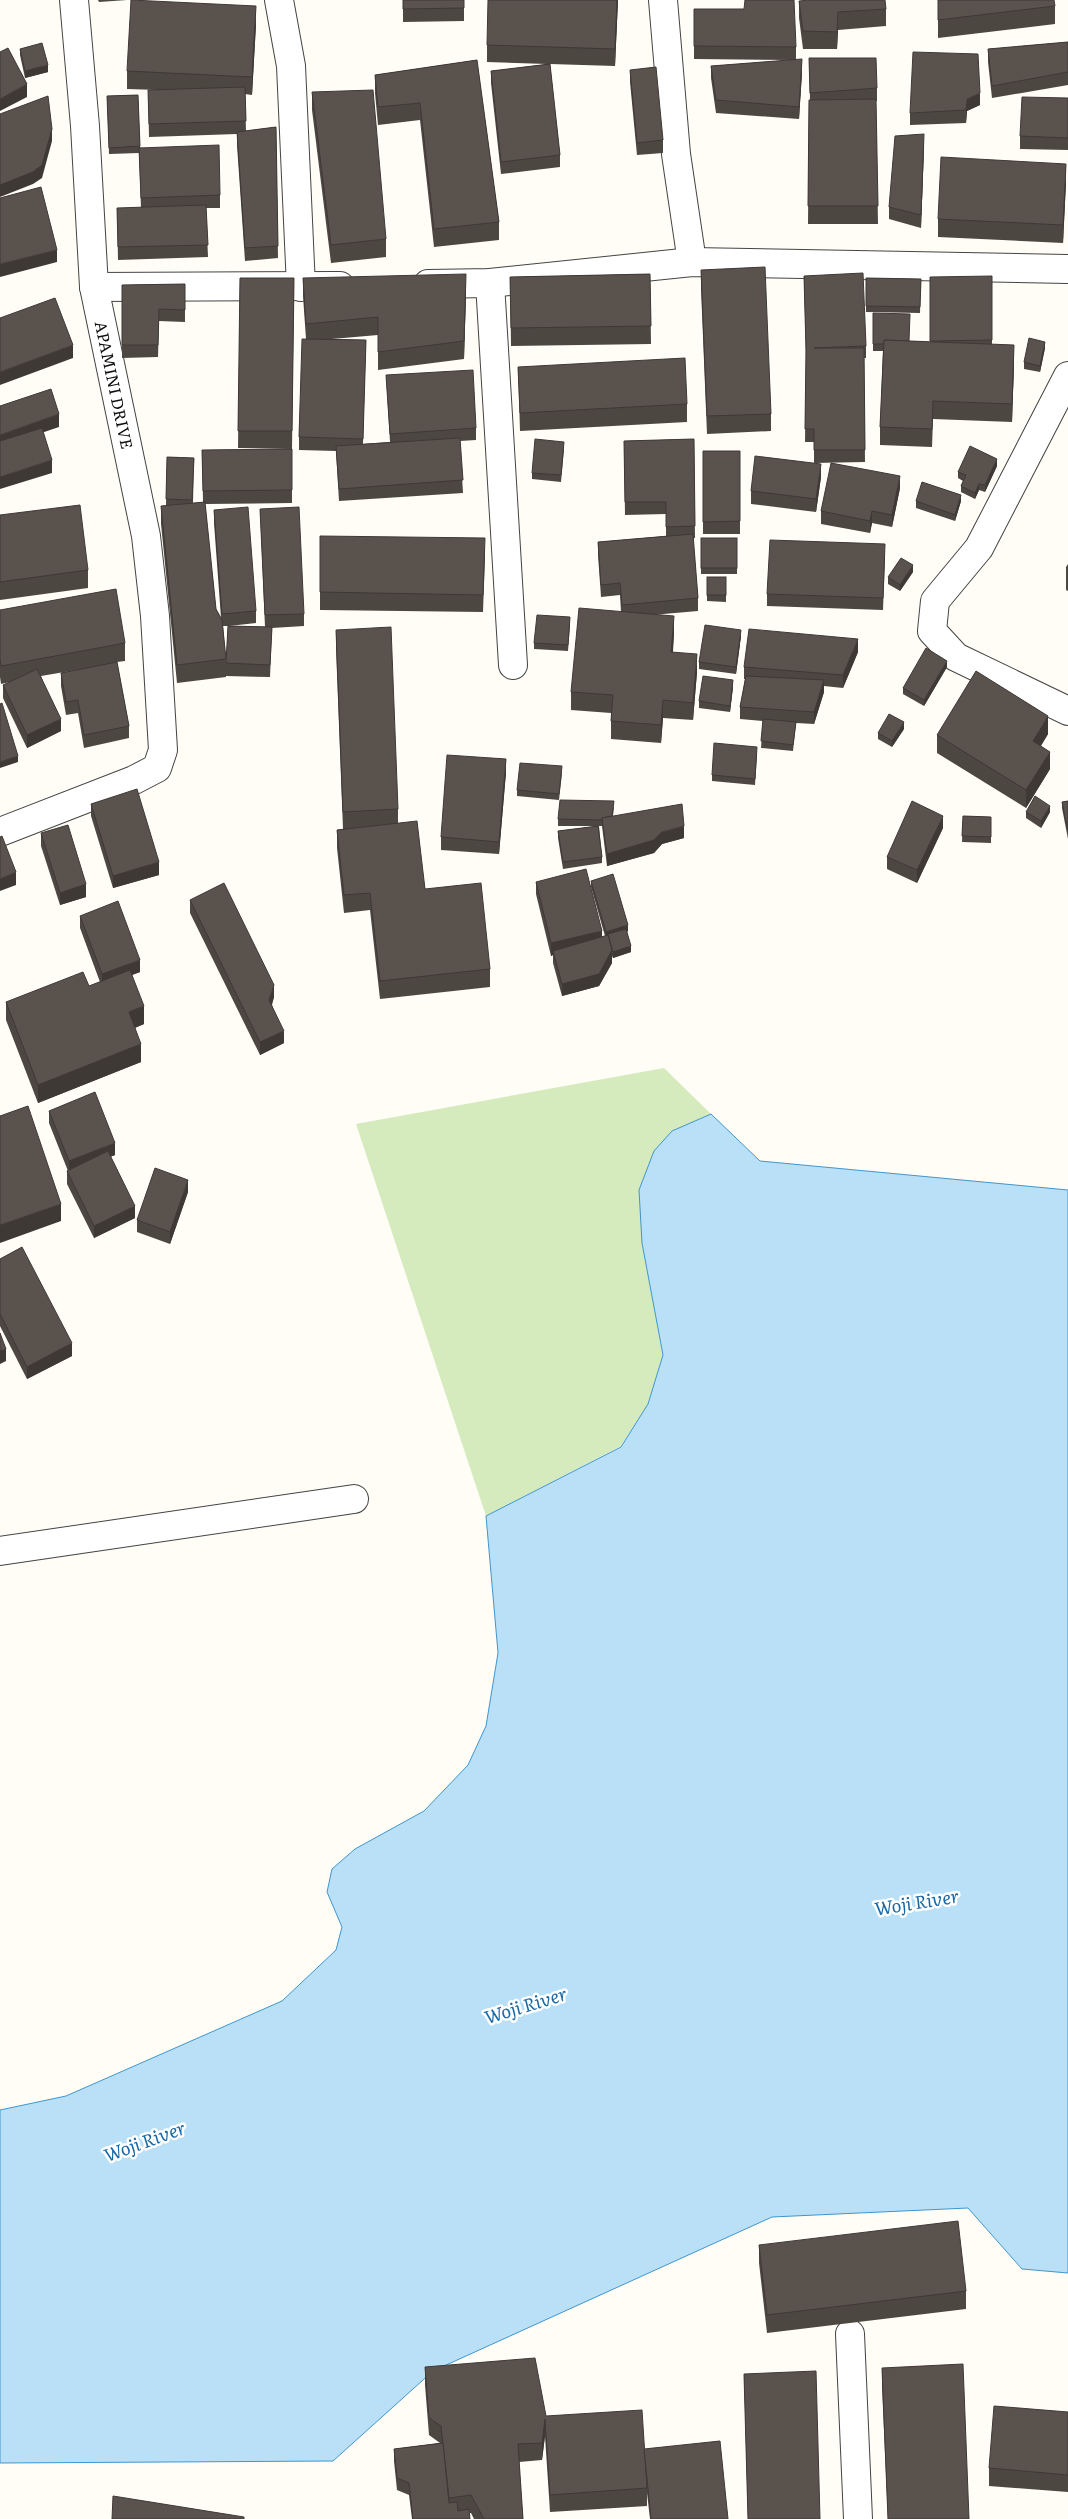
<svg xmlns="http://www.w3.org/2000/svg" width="1068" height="2519" font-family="Literata,serif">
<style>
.green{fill:#d5ebbd}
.water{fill:#b9e0f7;stroke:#3f96cf}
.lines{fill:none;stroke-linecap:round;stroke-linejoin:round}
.minor-casing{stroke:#444;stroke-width:30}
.minor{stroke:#fff;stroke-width:28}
.wall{fill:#4d4742;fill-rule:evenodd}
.shaded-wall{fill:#3f3936}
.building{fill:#5a524d;stroke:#3f3936}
.labels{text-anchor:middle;stroke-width:5;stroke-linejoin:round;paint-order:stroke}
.street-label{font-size:16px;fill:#111;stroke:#fff}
.water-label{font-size:18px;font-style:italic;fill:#1768a6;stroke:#fff}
</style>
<rect width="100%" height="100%" fill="#fffdf5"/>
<path class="green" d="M664 1068 711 1114 672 1131 654 1151 642 1243 663 1355 648 1404 621 1446 486 1516 356 1124Z"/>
<path class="water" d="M711 1114 760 1161 1068 1190V2273L1022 2269 968 2208 772 2217 433 2371 333 2461 0 2463V2110L66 2096 282 2001 336 1950 342 1927 327 1892 332 1869 355 1849 424 1811 468 1765 486 1726 498 1653 486 1516 621 1447 648 1404 663 1355 642 1243 639 1190 654 1151 672 1131Z"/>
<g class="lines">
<defs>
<g id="minor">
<path d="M279 0 291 66 301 287"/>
<path d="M663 0 676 154 692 262"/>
<path d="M490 283 513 665"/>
<path d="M428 284 490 283 692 262 1068 269"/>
<path d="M94 287 340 286"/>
<path d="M1068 376 979 548 935 601 932 631 956 657 1068 711"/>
<path d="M0 832 134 780 157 768 163 750 155 616 146 536 94 287 85 126 74 0"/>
<path d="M0 1551 354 1499"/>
<path d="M850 2334 858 2519"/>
</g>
</defs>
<use href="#minor" class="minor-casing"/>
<use href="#minor" class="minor"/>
</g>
<g class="wall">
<path d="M98 0H127L99 2Z"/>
<path d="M403 0H464V21L403 22Z"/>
<path d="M618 0 615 66 550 64 560 155V167L501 174 491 83V71L547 64 487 62V45Z"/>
<path d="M938 0 1055 6V24L938 38Z"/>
<path d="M799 1 886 9V26L838 30 837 49H803L799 18Z"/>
<path d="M694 9 796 47V60L802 72 799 119 716 113 711 78V66L793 60 694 59Z"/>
<path d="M256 24 252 95 245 94 246 131 276 127 278 258 245 261 237 145V134L149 137 148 90H158L127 89V71Z"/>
<path d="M1068 42V85L992 98 988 62V49Z"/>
<path d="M20 49 48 72 25 78 20 55Z"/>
<path d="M809 58 877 88V101H876L878 224H808L809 100H810Z"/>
<path d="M477 60 499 222V240L434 247 420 120 378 125 375 93V75Z"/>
<path d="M630 70 663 140V153L637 155 630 82Z"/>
<path d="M312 92 386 239V257L331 263 312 110Z"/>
<path d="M138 95 140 147 220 195V208H206L208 257 118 260 117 208H141L139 153 109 154 107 96Z"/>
<path d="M1068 98V150L1020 149V136Z"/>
<path d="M980 105 967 111 966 123 910 125V113Z"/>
<path d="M924 146 921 228 889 219V207Z"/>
<path d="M1066 182 1063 243 938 237V219Z"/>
<path d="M701 270 771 414V431L707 434 701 288Z"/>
<path d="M650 274 651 344 511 346 510 277Z"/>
<path d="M804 276 866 346V358H864L865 462 814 463V442H805L806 358Z"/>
<path d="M992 276V344L1014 363 1012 422 933 419 932 447 880 445V427L883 351H873V313L910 341 930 342Z"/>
<path d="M240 278H294L292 449 238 448Z"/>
<path d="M303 278 466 292 464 359 378 370V335L332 339 366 340 363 444 390 442 386 375 476 428V440L460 441 463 493 339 501 336 451 299 450V437L306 339 303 296Z"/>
<path d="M866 278 921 279 920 313 866 312Z"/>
<path d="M185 284V322L159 321 158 357 122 358V285Z"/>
<path d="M1045 348 1040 372 1024 369V362Z"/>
<path d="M518 367 687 404V422L520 431Z"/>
<path d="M694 439 695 538H693L698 598V611L652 615 674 634 673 652 697 672 693 720 663 718 661 743 611 739V713L571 710V692L621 612 620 595 601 597 598 555V542L666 536V514L625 515 624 441Z"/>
<path d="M292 449V503L205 504 216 609 221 618 214 523V510L256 611V623L229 626 265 627 260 509 304 614V626L272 628 270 677 226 676V677L177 683 161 524V506H169L166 505 167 457 194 458 193 503 203 502 202 450ZM223 626H228L226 662Z"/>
<path d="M564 449 561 482 532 479V473Z"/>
<rect x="703" y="451" width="37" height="83"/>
<path d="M997 466 985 492 979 490 975 499 961 492V486L963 481 958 478V472Z"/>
<path d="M821 477 816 512 751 504V491Z"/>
<path d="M900 488 892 527 872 523 870 533 821 524V511Z"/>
<path d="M916 501H961L955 521 916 508Z"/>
<path d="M0 515 88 570V588L0 600Z"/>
<path d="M320 536 485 556 483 612 320 610Z"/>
<rect x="701" y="538" width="36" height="36"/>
<path d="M885 556 883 610 767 606V594Z"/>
<path d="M1068 564V591L1066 590V567Z"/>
<path d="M913 572 900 591 888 584V577Z"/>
<path d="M707 577H726V602L707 601Z"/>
<path d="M0 610 125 643V661L117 662 129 726V738L84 748 78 713 66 715 61 686V673L88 668 41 676 61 731 27 748 3 698V685L10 682 1 684 0 677Z"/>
<path d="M570 624 568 651 534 649V643Z"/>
<path d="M336 630 398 809V823L425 889 490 969V987L380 999 370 910 344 913 337 848V830L343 829 336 648Z"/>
<path d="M741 636 736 674 699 669V662Z"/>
<path d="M858 652 843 688 824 686V692L814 724 796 723 793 751 761 748 763 721 740 719V707L745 679H744V667Z"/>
<path d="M947 667 924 706 903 694V688Z"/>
<path d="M733 687 730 712 699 708V701Z"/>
<path d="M904 729 892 747 878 739V733Z"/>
<path d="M1048 734 1041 746 1050 769 1026 808 937 753V735Z"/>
<path d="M757 753 755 785 712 781V775Z"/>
<path d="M506 772 499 854 441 850V837Z"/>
<path d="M562 773 559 800 517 796V790Z"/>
<path d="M1068 801V839L1062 808V802Z"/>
<path d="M91 804 159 875 113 888 91 816Z"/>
<path d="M614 807 613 816 684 838 662 844 654 853 607 866 602 826H599L602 857V863L563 869 558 838V831L597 826H558V819Z"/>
<path d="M1026 812H1050L1041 828 1026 818Z"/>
<path d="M963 816 991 817V843L962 842Z"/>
<path d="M943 828 917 883 887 869V857Z"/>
<path d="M41 833 86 897 60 905 41 846Z"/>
<path d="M591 881 628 931 627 932 631 952 613 958 612 956V963L599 986 562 996 553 963V955L551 956 536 894V882L602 937 605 936 591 887Z"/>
<path d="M190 900 274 997 272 1005 284 1043 260 1055 190 913Z"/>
<path d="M80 916 140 972 132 975 144 1024 135 1028 141 1062 38 1103 6 1020V1002L89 986 100 982 80 928Z"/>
<path d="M49 1111 115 1155 110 1157 135 1218 94 1238 67 1184V1171H68L49 1123Z"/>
<path d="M188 1192 170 1244 137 1232V1220Z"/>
<path d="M0 1259 72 1356 27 1379 0 1326Z"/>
<path d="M759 2245 966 2291V2309L767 2333 759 2263Z"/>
<path d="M425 2367 546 2416 644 2449 728 2519H650L647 2493V2506L550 2512 545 2436 542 2460 519 2462 523 2519H474L471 2513H469L470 2519H412L409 2495 397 2490 394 2461V2449L440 2443 429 2435 425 2385Z"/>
<path d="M882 2368 969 2519H888L882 2386Z"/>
<path d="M744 2374 820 2519H748Z"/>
<path d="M1068 2412V2492L989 2486V2468Z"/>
</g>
<g class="shaded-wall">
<path d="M617 0H618L615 66V49Z"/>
<path d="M256 6V24L252 95V77Z"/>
<path d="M838 12V30L837 49V32Z"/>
<path d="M802 59V72L799 119V107Z"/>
<path d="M48 65V72L25 78V71Z"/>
<path d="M27 84V97L0 111V99Z"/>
<path d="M980 93V105L967 111 966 123V110L967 99Z"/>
<path d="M52 129V141L42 178 33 184 0 197V185Z"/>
<path d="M924 134V146L921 228V215Z"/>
<path d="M1066 164V182L1063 243V225Z"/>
<path d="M57 250V262L0 277V264Z"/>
<path d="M466 274V292L464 359V341Z"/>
<path d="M1045 342V348L1040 372V366Z"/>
<path d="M73 345V358L0 385V372Z"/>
<path d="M1014 345V363L1012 422V404Z"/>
<path d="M59 414V427L0 447V435Z"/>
<path d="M997 459V466L985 492V485Z"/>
<path d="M52 460V473L0 489V477Z"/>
<path d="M821 464V477L816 512V499Z"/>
<path d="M900 476V488L892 527V515Z"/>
<path d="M979 484V490L975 499V493Z"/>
<path d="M961 495V501L955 521V515Z"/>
<path d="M872 511V523L870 533V521Z"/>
<path d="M913 565V572L900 591V585Z"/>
<path d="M674 616V634L671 670V652Z"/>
<path d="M741 630V636L736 674V667Z"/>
<path d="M858 639V652L843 688V675Z"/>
<path d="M697 654V672L693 720V703Z"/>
<path d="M947 661V667L924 706V700Z"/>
<path d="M733 680V687L730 712V706Z"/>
<path d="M824 680V692L814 724V712Z"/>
<path d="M663 700V718L661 743V725Z"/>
<path d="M1048 716V734L1033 758V741Z"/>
<path d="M61 719V731L27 748V735Z"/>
<path d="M904 722V729L892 747V741Z"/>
<path d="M1050 752V769L1026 808V790Z"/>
<path d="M18 756V762L0 768V762Z"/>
<path d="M506 759V772L499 854V842Z"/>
<path d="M1050 806V812L1041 828V821Z"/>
<path d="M943 816V828L917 883V870Z"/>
<path d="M684 826V838L662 844 654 853 607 866V854L662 832Z"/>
<path d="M159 862V875L113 888V876Z"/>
<path d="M16 872V885L0 891V879Z"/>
<path d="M86 884V897L60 905V893Z"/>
<path d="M628 925V931L606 938V932Z"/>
<path d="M602 931V943L553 951V955L551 956V943Z"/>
<path d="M631 946V952L613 958V952Z"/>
<path d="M612 950V963L599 986 562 996V984Z"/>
<path d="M140 960V972L102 986V974Z"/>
<path d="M274 985V997L269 1012V1000Z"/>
<path d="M144 1006V1024L129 1030V1012Z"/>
<path d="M284 1031V1043L260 1055V1042Z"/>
<path d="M141 1044V1062L38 1103V1085Z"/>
<path d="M115 1143V1155L69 1173V1161Z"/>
<path d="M188 1180V1192L170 1244V1232Z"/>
<path d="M61 1204V1221L0 1243V1225Z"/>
<path d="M135 1206V1218L94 1238V1226Z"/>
<path d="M72 1343V1356L27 1379V1367Z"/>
<path d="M6 1349V1361L0 1364V1351Z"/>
<path d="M545 2419V2436L542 2460V2443Z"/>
</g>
<g class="building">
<path d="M131 0 256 6 252 77 127 71Z"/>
<path d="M403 0H464V8L403 9Z"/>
<path d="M488 0H617L615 49 487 45Z"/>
<path d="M745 0H794L796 47 694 46V9H744Z"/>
<path d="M809 0H885L886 9 838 12 837 32 803 31 799 1Z"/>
<path d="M938 0H1054L1055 6 938 20Z"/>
<path d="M1068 42V72L992 86 988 49Z"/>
<path d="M42 43 48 65 25 71 20 49Z"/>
<path d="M8 48 27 84 0 99V52Z"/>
<path d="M913 52 978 54 980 93 967 99 966 110 910 113Z"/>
<path d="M809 58H876L877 88 810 93Z"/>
<path d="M802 59 799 107 716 100 711 66Z"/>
<path d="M477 60 499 222 434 229 420 103 378 107 375 75Z"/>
<path d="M550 64 560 155 501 162 491 71Z"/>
<path d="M656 67 663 140 637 143 630 70Z"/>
<path d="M245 87 246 121 149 124 148 90Z"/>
<path d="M373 90 386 239 331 245 312 92Z"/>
<path d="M138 95 140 146 109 148 107 96Z"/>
<path d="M48 96 52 129 42 165 33 172 0 185V114Z"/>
<path d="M1022 97 1068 98V138L1020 136Z"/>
<path d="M876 99 878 206H808L809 100Z"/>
<path d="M276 127 278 246 245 248 237 132Z"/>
<path d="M924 134 921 215 889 207 895 136Z"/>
<path d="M219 145 220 195 141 198 139 148Z"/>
<path d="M941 157 1066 164 1063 225 938 219Z"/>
<path d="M41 187 57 250 0 264V198Z"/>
<path d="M206 205 208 245 118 247 117 208Z"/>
<path d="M765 267 771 414 707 416 701 270Z"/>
<path d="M863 273 866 346 814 348H864L865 450H814V429H805L806 349 804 276Z"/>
<path d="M466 274 464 341 378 352V317L306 324 303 278Z"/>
<path d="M650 274 651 326 511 328 510 277Z"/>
<path d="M992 276V340L930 341V277Z"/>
<path d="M240 278H294L292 431H238Z"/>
<path d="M866 278 921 279 920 307 866 306Z"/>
<path d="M185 284V310L159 309 158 345H122V285Z"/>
<path d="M55 298 73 345 0 372V318Z"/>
<path d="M873 313 910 314 909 341 884 340V344H873Z"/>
<path d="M1029 338 1045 342 1040 366 1024 362Z"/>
<path d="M302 339 366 340 363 439 299 437Z"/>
<path d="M884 340 1014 345 1012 404 933 401 932 429 880 427Z"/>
<path d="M685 358 687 404 520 413 518 367Z"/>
<path d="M473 370 476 428 390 434 386 375Z"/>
<path d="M51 389 59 414 0 435V406Z"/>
<path d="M42 428 52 460 0 477V441Z"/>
<path d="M460 438 463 480 339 489 336 446Z"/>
<path d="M535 439 564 442 561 475 532 473Z"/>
<path d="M694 439 695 526 666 527V502H625L624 441Z"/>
<path d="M970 446 997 459 985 485 979 484 975 493 961 486 966 475 958 472Z"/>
<path d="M292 449V490L203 491 202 450Z"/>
<path d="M703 451H740V521L703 522Z"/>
<path d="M755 456 821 464 816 499 751 491Z"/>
<path d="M167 457 194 458 192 500 166 499Z"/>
<path d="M831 463 900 476 892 515 872 511 870 521 821 511Z"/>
<path d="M922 482 961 495 955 515 916 501Z"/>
<path d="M205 502 216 609 222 620 226 659 177 665 161 506Z"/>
<path d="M80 505 88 570 0 582V515Z"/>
<path d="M248 507 256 611 222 614 214 510Z"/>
<path d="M299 507 304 614 265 615 260 509Z"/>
<path d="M693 534 698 598 622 605 620 583 601 585 598 542Z"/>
<path d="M320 536 485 538 483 595 320 592Z"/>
<rect x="701" y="538" width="36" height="30"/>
<path d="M770 540 885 544 883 598 767 594Z"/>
<path d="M901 558 913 565 900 585 888 577Z"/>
<rect x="707" y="577" width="19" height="18"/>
<path d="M116 589 125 643 1 666 0 659V610Z"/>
<path d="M579 608 674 616 671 652 697 654 693 703 663 700 661 725 611 721 613 695 571 692Z"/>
<path d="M537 615 570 617 568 645 534 643Z"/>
<path d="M705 625 741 630 736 667 699 662Z"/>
<path d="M228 626 272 627 270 665 226 663Z"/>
<path d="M391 627 398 809 343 812 336 630Z"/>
<path d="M749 629 858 639 843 675 744 667Z"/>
<path d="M926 648 947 661 924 700 903 688Z"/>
<path d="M117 662 129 726 84 735 78 700 66 702 61 673Z"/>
<path d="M37 669 61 719 27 735 3 685Z"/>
<path d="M976 671 1048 716 1033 741 1050 752 1026 790 937 735Z"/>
<path d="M703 676 733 680 730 706 699 701Z"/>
<path d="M746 676 824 680 814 712 740 707Z"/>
<path d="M2 703 18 756 0 762V704Z"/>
<path d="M889 714 904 722 892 741 878 733Z"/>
<path d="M763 719 796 722 793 745 761 741Z"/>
<path d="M714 743 757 747 755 779 712 775Z"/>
<path d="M447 755 506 759 499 842 441 837Z"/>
<path d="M520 763 562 766 559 794 517 790Z"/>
<path d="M137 789 159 862 113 876 91 804Z"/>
<path d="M1035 796 1050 806 1041 821 1026 812Z"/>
<path d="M560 800 614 801 612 816 602 818V820L558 819Z"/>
<path d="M912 801 943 816 917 870 887 857Z"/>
<path d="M1068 801V832L1062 802Z"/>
<path d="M682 804 684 826 662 832 654 840 607 854 602 818Z"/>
<path d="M963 816 991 817V837L962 836Z"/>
<path d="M417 821 425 889 481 883 490 969 380 981 370 893 344 895 337 830Z"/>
<path d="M68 825 86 884 60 893 41 833Z"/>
<path d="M598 826 602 857 563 862 558 831Z"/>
<path d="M2 836 16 872 0 879V837Z"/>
<path d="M586 869 602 931 551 943 536 882Z"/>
<path d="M613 874 628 925 606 932 591 881Z"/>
<path d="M224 883 274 985 269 1000 284 1031 260 1042 190 900Z"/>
<path d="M118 901 140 960 102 974 80 916Z"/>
<path d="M626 929 631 946 613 952 608 934Z"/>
<path d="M608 935 612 950 599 974 562 984 553 951Z"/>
<path d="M130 970 144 1006 129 1012 141 1044 38 1085 6 1002 83 972 89 986Z"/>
<path d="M95 1092 115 1143 69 1161 49 1111Z"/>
<path d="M28 1106 61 1204 0 1225V1116Z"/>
<path d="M108 1151 135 1206 94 1226 67 1171Z"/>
<path d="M155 1168 188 1180 170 1232 137 1220Z"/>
<path d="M22 1247 72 1343 27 1367 0 1314V1259Z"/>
<path d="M0 1333 6 1349 0 1351Z"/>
<path d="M958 2221 966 2291 767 2315 759 2245Z"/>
<path d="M535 2358 546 2416 642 2410 647 2488 550 2495 545 2419 542 2443 518 2444 523 2519H484L471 2495 449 2498 441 2426 429 2418 425 2367Z"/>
<path d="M963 2364 969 2519H888L882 2368Z"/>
<path d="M816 2371 820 2519H748L744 2374Z"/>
<path d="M994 2406 1068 2412V2475L989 2468Z"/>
<path d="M720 2441 728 2519H651L644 2449Z"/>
<path d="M443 2443 449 2503 457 2502 458 2511 469 2509 470 2519H413L409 2483 397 2478 394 2449Z"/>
<path d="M113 2496 244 2517V2519H112Z"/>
</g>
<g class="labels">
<g class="street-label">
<text transform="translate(114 385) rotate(78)" y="6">APAMINI DRIVE</text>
</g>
<g class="water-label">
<text transform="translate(917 1903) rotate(-9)" y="6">Woji River</text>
<text transform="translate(526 2006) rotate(-17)" y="6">Woji River</text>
<text transform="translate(145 2142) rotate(-20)" y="6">Woji River</text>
</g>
</g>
</svg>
